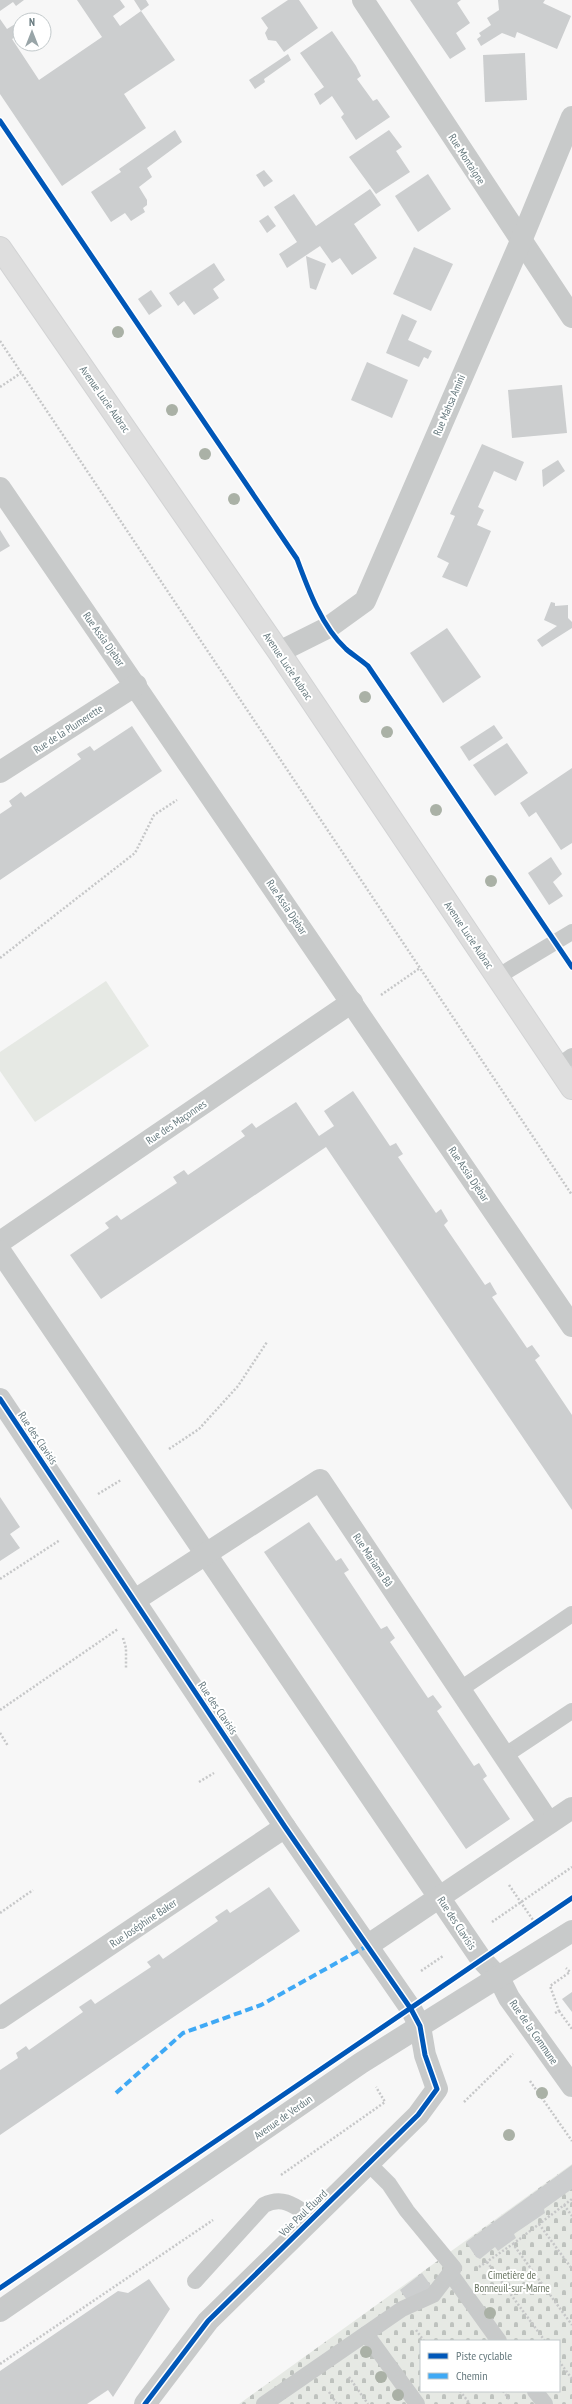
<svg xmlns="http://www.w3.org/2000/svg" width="572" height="2404" font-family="'PT Sans Narrow',sans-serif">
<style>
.cemetery{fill:url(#cemetery-stones);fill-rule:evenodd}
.park{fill:#e6e9e4}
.building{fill:#cccecf}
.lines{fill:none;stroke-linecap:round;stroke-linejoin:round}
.primary-casing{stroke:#d2d3d4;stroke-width:24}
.path{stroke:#c6c7c8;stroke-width:2.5;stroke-dasharray:2 2;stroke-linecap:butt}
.service{stroke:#c8caca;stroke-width:16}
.minor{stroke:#c8caca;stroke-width:22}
.primary{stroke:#dedede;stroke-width:22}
.quiet{stroke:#3fa9f5;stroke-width:4;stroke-dasharray:8 4;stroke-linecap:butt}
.cycleway-casing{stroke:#fff;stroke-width:8}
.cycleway{stroke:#0057b8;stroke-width:5}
.tree{fill:#aab1a6}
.labels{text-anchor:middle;stroke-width:4;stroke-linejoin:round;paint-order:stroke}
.street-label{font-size:11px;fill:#66797e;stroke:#fff}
.park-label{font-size:11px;fill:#6b7764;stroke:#fff}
</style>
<defs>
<pattern id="cemetery-stones" width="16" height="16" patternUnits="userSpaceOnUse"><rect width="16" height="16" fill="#e6e9e4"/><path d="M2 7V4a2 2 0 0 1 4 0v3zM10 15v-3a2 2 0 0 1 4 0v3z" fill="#bec2be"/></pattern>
</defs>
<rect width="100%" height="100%" fill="#f7f7f7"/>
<path class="cemetery" d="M572 2164V2404H239ZM421 2341H559V2391H421Z"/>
<path class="park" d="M106 981 149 1046 35 1122 0 1071V1052Z"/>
<g class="building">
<path d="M0 0H24L16 6 13 2 0 11Z"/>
<path d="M77 0H120L125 7 113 16 120 26 141 11 134 0H146L149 5 141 11 175 60 124 94 146 128 62 186 0 94V19L7 29 20 21V34L12 39 39 80 102 37Z"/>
<path d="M288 0H299L318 28 284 52 276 41 268 40 265 33 268 28 261 18Z"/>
<path d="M410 0H461L457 3 470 23 456 33 466 49 450 59Z"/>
<path d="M498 0H545L543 3 571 16 557 49 517 32 515 38 502 33 481 46 477 39 481 36 479 33 491 25 487 18 499 10Z"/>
<path d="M332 31 356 66 361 76 357 79 373 101 377 99 390 117 356 140 341 117 344 114 332 96 320 105 314 94 324 87 300 53Z"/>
<path d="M525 53 527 100 485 102 483 55Z"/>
<path d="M288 54 291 60 264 79 265 82 255 89 249 80Z"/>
<path d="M175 130 182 142 147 168 152 177 139 187 147 200V205L143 208 145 212 131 221 125 213 111 222 91 192 121 172 119 169Z"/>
<path d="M389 130 402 147 396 151 410 172 376 194 349 157Z"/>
<path d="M264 170 273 181 264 187 256 175Z"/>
<path d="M428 174 451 209 418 232 395 196Z"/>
<path d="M370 189 381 205 354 224 377 258 352 275 340 258 332 263 320 246 287 268 279 254 297 242 274 207 294 194 316 226Z"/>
<path d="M268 215 276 226 267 233 259 221Z"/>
<path d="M414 247 453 264 431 311 393 294Z"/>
<path d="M306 256 326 264 316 290 310 288Z"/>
<path d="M214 263 225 280 213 289 219 298 194 315 184 301 178 306 169 293Z"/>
<path d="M151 290 162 306 149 315 138 299Z"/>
<path d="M402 314 417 321 408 340 432 351 428 359 424 357 419 367 386 353Z"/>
<path d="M367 362 408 380 392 418 351 400Z"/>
<path d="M562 385 567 433 512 438 508 390Z"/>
<path d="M482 444 524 462 516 481 494 471 478 507 484 510 477 525 491 531 467 587 442 577 449 563 437 557 455 516 450 514Z"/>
<path d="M558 460 565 471 543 487 542 470Z"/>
<path d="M0 530 10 546 0 552Z"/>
<path d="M551 602 555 603V606L568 605V618L572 622V628L542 647 537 640 557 626 544 620Z"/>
<path d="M447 628 481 677 443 703 410 653Z"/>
<path d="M494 725 503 738 469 761 460 747Z"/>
<path d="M132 726 162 771 0 880V814L12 806 9 801 21 792 25 797 81 759 77 754 90 746 94 751Z"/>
<path d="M507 743 528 773 495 796 473 765Z"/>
<path d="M572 768V843L561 850 536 812 529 817 520 803Z"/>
<path d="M551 857 562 874 553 882 563 896 549 905 528 873Z"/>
<path d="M353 1091 390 1146 396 1143 403 1154 398 1157 436 1213 441 1209 448 1221 444 1225 485 1285 490 1282 497 1294 492 1297 527 1348 532 1345 540 1356 535 1360 572 1415V1510L326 1147 101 1299 70 1255 109 1228 105 1223 117 1215 121 1220 177 1183 173 1177 184 1170 188 1175 245 1136 241 1131 252 1123 256 1128 296 1102 319 1136 334 1126 324 1111Z"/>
<path d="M0 1497 20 1527 10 1534 20 1548 0 1561Z"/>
<path d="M309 1522 336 1561 341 1558 349 1570 344 1573 381 1629 387 1626 395 1638 390 1642 428 1698 433 1695 442 1707 437 1711 474 1766 479 1763 487 1776 483 1779 510 1819 466 1849 264 1552Z"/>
<path d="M269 1887 300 1931 0 2135V2070L18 2058 16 2053 26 2046 29 2050 83 2012 79 2007 91 1999 95 2004 151 1967 147 1962 159 1954 163 1959 218 1921 215 1917 227 1909 230 1913Z"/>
<path d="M572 1992V2012L562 1999Z"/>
<path d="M572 2165V2189L544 2209 545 2213 514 2234 516 2238 498 2251 495 2247 480 2259 476 2257 466 2242Z"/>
<path d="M422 2273 432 2287 409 2303 400 2290Z"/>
<path d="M149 2279 170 2309 113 2397 108 2390 87 2404H0V2371L118 2291 128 2293Z"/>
</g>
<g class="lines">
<defs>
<path id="primary" d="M0 248 279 652 572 1088"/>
</defs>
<use href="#primary" class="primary-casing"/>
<g class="path">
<path d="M0 341 572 1195"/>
<path d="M0 387 21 373"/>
<path d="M0 958 135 853 154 815 177 800"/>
<path d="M381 995 420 968"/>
<path d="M169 1449 199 1429 238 1386 267 1342"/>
<path d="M98 1494 121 1480"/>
<path d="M0 1579 60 1540"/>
<path d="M123 1638 126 1648V1669"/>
<path d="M0 1710 118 1629"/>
<path d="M0 1733 8 1746"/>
<path d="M199 1782 214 1773"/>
<path d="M509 1885 533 1920"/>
<path d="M0 1913 33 1890"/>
<path d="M492 1922 572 1867"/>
<path d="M421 1971 443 1956"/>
<path d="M559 2011 572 2029"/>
<path d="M555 2013 559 2011 550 1986 570 1972 566 1968"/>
<path d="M530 2081 572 2141"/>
<path d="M464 2102 513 2054"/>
<path d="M281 2175 385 2102 376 2087"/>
<path d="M564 2205 572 2216"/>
<path d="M539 2224 572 2269"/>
<path d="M513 2244 572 2199"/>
<path d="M487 2262 545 2341"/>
<path d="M479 2267 513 2244 572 2325"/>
<path d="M416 2330 424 2341"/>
<path d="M559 2361 572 2379"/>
<path d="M0 2364 213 2220"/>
<path d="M349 2377 368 2404"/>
<path d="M460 2391 470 2404"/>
<path d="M503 2391 509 2399"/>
<path d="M329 2392 337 2404"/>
</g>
<g class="service">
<path d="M497 977 572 932"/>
<path d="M558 1066 572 1056"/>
<path d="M459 1690 572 1614"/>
<path d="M504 1756 572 1711"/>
<path d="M450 2273 499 2341"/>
<path d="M195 2281 264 2205C284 2195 296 2207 313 2218"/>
<path d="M366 2334 417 2404"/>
<path d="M535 2391 545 2404"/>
<path d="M264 2404 402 2309 433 2295 454 2268 407 2211 389 2184 368 2163"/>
</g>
<g class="minor">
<path d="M363 0 572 317"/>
<path d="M0 488 572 1326"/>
<path d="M279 652 329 627 365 601 521 241 572 117"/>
<path d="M0 772 136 685"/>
<path d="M0 1242 352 1002"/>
<path d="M0 1251 481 1959 499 1978 509 1998 572 2086"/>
<path d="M0 1399 285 1827 411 2009 420 2026 425 2055 437 2089 418 2115 208 2321 145 2404"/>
<path d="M135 1600 320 1480 549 1823"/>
<path d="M367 1946 572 1808"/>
<path d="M0 2018 285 1827"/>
<path d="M0 2311 361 2063 572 1931"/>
</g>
<use href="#primary" class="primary"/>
<path class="quiet" d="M116 2093 183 2033 261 2005 367 1946"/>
<defs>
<g id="cycleway">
<path d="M0 121 297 559C308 589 322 627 346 649 353 655 361 660 368 666L572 967"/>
<path d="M0 1399 285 1827 411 2009 420 2026 425 2055 437 2089 418 2115 208 2321 145 2404"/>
<path d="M0 2288 572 1898"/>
</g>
</defs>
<use href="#cycleway" class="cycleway-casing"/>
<use href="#cycleway" class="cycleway"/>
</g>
<g class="tree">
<circle cx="118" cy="332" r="6"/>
<circle cx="172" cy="410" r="6"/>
<circle cx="205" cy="454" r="6"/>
<circle cx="234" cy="499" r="6"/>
<circle cx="365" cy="697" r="6"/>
<circle cx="387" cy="732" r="6"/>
<circle cx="436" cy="810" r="6"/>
<circle cx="491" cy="881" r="6"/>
<circle cx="542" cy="2093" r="6"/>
<circle cx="509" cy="2135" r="6"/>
<circle cx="490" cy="2313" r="6"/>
<circle cx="366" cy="2352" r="6"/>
<circle cx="381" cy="2377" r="6"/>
<circle cx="398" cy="2395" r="6"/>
</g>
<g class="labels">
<g class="street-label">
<text transform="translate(467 159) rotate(57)" y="4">Rue Montaigne</text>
<text transform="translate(105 399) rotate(55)" y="4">Avenue Lucie Aubrac</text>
<text transform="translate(449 405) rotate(-67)" y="4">Rue Mahsa Amini</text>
<text transform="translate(104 639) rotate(55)" y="4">Rue Assia Djebar</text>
<text transform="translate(288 666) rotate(56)" y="4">Avenue Lucie Aubrac</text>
<text transform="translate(68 729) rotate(-33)" y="4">Rue de la Plumerette</text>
<text transform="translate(287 907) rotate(56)" y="4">Rue Assia Djebar</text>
<text transform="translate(469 935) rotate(56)" y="4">Avenue Lucie Aubrac</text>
<text transform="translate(176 1122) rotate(-34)" y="4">Rue des Maçonnes</text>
<text transform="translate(469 1174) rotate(56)" y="4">Rue Assia Djebar</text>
<text transform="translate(38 1438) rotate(56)" y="4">Rue des Clavisis</text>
<text transform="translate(373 1560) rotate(56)" y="4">Rue Mariama Bâ</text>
<text transform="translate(218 1708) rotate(56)" y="4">Rue des Clavisis</text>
<text transform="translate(143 1923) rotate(-34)" y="4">Rue Joséphine Baker</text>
<text transform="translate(457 1923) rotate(57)" y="4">Rue des Clavisis</text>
<text transform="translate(534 2032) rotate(55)" y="4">Rue de la Commune</text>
<text transform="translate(283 2117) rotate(-35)" y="4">Avenue de Verdun</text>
<text transform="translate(303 2213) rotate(-44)" y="4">Voie Paul Éluard</text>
</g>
<g class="park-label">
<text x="512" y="2279">Cimetière de<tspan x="512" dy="13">Bonneuil-sur-Marne</tspan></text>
</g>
</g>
<rect x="420" y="2340" width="140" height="52" fill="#ffffff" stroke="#c2c9cb"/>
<rect x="428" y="2353" width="20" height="6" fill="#0057b8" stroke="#c2c9cb"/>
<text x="456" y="2360" font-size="12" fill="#66797e">Piste cyclable</text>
<rect x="428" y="2373" width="20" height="6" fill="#3fa9f5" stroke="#c2c9cb"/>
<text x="456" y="2380" font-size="12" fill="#66797e">Chemin</text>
<g transform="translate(32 32)"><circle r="19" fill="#ffffff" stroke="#c2c9cb"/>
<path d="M0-3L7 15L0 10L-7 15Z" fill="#99a5a8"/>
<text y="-6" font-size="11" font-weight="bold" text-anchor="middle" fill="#66797e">N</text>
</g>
</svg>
